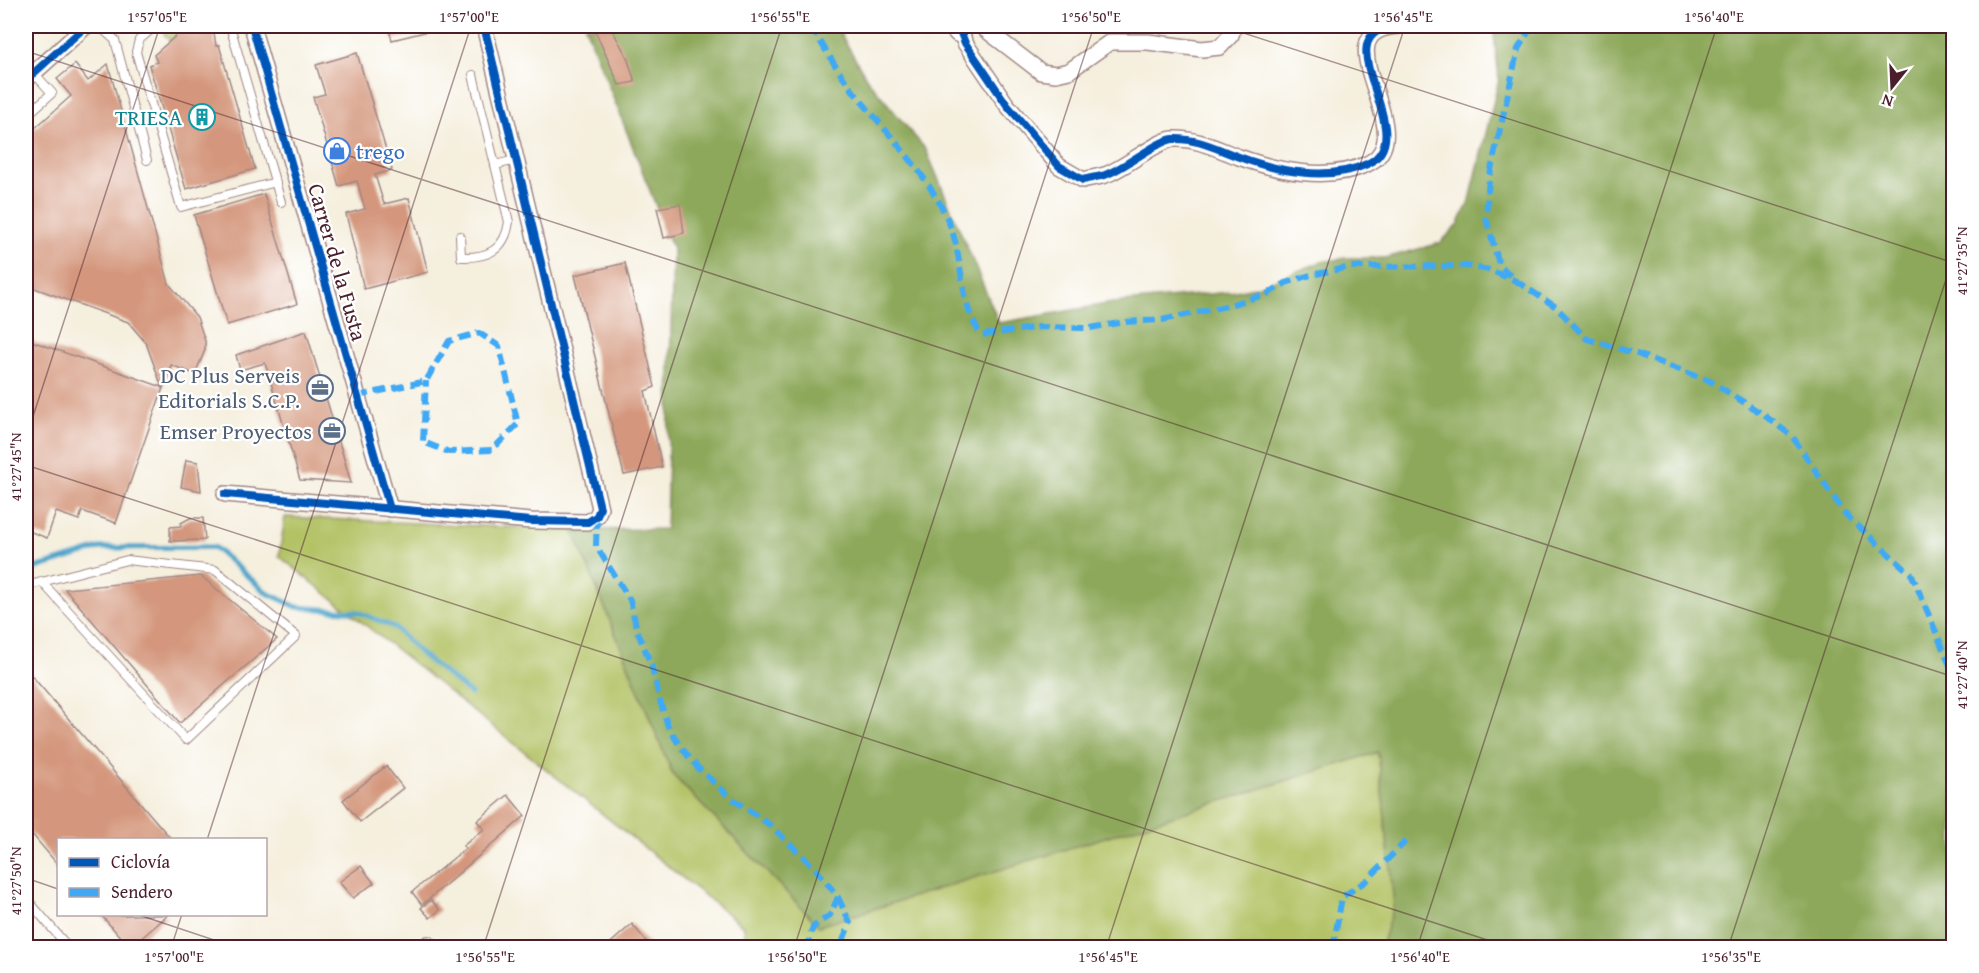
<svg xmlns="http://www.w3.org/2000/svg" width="1979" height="973" font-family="'Gentium Book Plus',serif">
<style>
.green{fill:#b2c265;stroke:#7e7048;stroke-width:1.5}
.forest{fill:#8da85a;stroke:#6c6442;stroke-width:1.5}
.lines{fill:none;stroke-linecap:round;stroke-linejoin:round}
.stream{stroke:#4ea6cb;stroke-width:5}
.building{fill:#d4977d}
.service-casing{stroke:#a08784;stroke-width:10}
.minor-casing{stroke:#a08784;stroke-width:18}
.service{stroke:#fff;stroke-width:8}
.minor{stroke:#fff;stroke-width:15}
.quiet{stroke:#3fa9f5;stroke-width:6;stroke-dasharray:12 6;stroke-linecap:butt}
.cycleway-casing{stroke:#fff;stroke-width:11}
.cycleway{stroke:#0057b8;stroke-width:8}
.ticks{fill:none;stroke:#4a1f2b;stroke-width:1.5;stroke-opacity:0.45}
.labels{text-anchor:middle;stroke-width:4.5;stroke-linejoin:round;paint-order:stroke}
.culture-label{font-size:22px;fill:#0d838f;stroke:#fff;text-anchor:end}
.shop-label{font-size:22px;fill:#366cbe;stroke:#fff;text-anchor:start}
.street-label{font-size:22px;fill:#4a1f2b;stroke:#fff}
.service-label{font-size:22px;fill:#4e5e75;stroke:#fff;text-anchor:end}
.neatline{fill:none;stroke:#4a1f2b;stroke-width:2}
.ticks-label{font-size:15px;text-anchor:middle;fill:#4a1f2b}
</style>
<rect width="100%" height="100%" fill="#fff"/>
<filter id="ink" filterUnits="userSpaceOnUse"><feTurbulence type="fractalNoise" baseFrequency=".0167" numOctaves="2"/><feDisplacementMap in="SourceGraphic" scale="12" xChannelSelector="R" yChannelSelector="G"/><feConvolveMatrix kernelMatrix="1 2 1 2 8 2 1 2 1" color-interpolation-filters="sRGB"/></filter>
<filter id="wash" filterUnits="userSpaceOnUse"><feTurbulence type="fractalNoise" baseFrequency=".008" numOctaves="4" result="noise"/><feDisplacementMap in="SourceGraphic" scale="24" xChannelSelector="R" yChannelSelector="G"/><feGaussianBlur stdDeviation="1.35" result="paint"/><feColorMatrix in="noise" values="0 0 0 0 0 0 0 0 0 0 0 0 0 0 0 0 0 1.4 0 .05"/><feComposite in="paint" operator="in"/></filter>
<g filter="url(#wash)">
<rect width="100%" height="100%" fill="#f5efde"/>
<g class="green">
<path d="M174 26H187L170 41 164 34Z"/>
<path d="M285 517 573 530 673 775 819 926 1378 752 1394 904 1381 947H746L744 927 279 556Z"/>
</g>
<path class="forest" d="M585 26H836L867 79 926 150 999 323 1113 303 1231 292 1259 286 1321 262 1346 258H1386L1440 243 1458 225 1470 200 1499 79 1493 26H1953V947H1381L1394 904 1378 752 819 926 673 775 573 530 666 529 673 249Z"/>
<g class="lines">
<path class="stream" d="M26 571 100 548 214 547 267 593 297 607 358 612 394 627 422 655 471 694"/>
</g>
<g id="blocks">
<g class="building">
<path d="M187 26H213L216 46 219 45 255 169 186 189 149 65 157 62 154 55Z"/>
<path d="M388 26H428L429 31 392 40Z"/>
<path d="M593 26H610L627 57 635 82 619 85Z"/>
<path d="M357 53 392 170 375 175 384 204 409 198 428 272 364 289 346 214 365 209 357 181 339 186 313 97 325 94 316 65Z"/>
<path d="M75 64 88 81 108 64 169 284 197 317 205 341V350L195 374 171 365 116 523 82 511 79 520 56 512 47 538 26 530V339L162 387 146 343 128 322 26 285V136L71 96 57 79Z"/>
<path d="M264 194 297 304 227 325 194 215Z"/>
<path d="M680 204 684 233 664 238 657 208Z"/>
<path d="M625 263 655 387 645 391 662 467 624 475 575 275Z"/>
<path d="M306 331 338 438 351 483 300 480 265 363 240 370 236 355Z"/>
<path d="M186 460 198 462 201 491 181 487Z"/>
<path d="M190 518H203L205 540 170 541V527L181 526V523Z"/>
<path d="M201 576 277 639 180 723 65 589Z"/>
<path d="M26 669 172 840H58V865L26 827Z"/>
<path d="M386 766 403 788 360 822 343 800Z"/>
<path d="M508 795 525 816 422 905 412 892 466 848 463 846 484 829 477 821Z"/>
<path d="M361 866 374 883 353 898 339 882Z"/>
<path d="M431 900 440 910 430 918 421 908Z"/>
<path d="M101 915H168L130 948Z"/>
<path d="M632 924 652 948H605Z"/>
</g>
</g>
</g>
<g filter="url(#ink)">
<use href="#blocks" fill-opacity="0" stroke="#a08784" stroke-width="1.5"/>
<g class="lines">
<defs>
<g id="service">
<path d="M99 26 115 40 147 160"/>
<path d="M155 26 139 40 136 52 181 207 276 182"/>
<path d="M230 26 281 202"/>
<path d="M26 116 52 93 34 73"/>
<path d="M495 165 516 160"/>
<path d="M460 236 461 257C488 258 505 250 509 222L473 75"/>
<path d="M26 586 127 560 215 570 296 636 186 740 41 581"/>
<path d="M26 898 69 948"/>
</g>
<g id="minor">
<path d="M252 26 390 509"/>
<path d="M950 26 957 34 964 31 966 26"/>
<path d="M981 26 1041 72 1056 74 1069 71 1110 42H1148L1202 49 1220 47 1231 35 1234 26"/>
<path d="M961 33 965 43 1007 105 1059 166 1083 180C1090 178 1098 177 1105 175 1124 169 1156 141 1173 139 1197 138 1217 149 1239 157 1277 171 1328 182 1367 164 1427 136 1314 29 1400 26"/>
<path d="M26 80 86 26"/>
<path d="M225 494 531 521 588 522 597 516 600 508 484 26"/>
<path d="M428 944 432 948"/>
</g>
</defs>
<use href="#service" class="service-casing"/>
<use href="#minor" class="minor-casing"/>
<use href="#service" class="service"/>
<use href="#minor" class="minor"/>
<g class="quiet">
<path d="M811 26C822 44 833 63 845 80 880 128 935 177 953 234 962 262 962 313 982 335L1040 327 1090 328 1125 322 1162 320 1226 306 1267 294 1286 283 1307 276 1350 267 1467 266 1489 270 1516 281"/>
<path d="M1400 26 1436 29 1444 26"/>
<path d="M1532 26 1518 49 1489 179 1486 218 1499 264 1516 281 1556 307 1587 339 1637 354 1710 381 1761 413 1792 436 1845 514 1912 575 1954 675"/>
<path d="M358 396 426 381 449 341 479 333 499 346 518 424 492 450 449 452 423 442 426 381"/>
<path d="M597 516 596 546 630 600 637 630 651 664 661 704 668 726 680 746 699 769 730 797 770 825 815 868 838 897 830 915 813 927 807 947"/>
<path d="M838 897 850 923 840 948"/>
<path d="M806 948H821"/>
<path d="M1333 948 1342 897 1366 881 1406 841"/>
</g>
<defs>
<g id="cycleway">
<path d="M252 26 390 509"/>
<path d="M961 33 965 43 1007 105 1059 166 1083 180C1090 178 1098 177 1105 175 1124 169 1156 141 1173 139 1197 138 1217 149 1239 157 1277 171 1328 182 1367 164 1427 136 1314 29 1400 26"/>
<path d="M26 80 86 26"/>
<path d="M225 494 531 521 588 522 597 516 600 508 484 26"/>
</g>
</defs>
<use href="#cycleway" class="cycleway-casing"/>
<use href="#cycleway" class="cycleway"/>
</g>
</g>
<path class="ticks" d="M1222 26 1954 263M26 51 1954 677M26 438 160 26M26 465 1512 948M207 840 471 26M26 878 58 889M136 914 238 948M171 948 182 914M483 948 782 26M794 948 1094 26M1106 948 1405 26M1417 948 1717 26M1728 948 1954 255"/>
<defs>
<symbol id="building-ring" viewBox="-11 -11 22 22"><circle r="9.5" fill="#fff" stroke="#0f9aa8" stroke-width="1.5"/><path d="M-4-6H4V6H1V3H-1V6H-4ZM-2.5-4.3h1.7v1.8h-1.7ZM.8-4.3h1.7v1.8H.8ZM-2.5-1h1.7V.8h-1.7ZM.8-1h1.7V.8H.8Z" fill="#0f9aa8"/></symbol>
<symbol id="shop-ring" viewBox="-11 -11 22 22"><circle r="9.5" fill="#fff" stroke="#3f7fe0" stroke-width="1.5"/><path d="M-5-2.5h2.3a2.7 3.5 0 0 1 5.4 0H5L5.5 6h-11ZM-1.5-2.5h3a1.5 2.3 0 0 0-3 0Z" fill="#3f7fe0"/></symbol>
<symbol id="office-ring" viewBox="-11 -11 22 22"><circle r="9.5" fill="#fff" stroke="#5c6f8a" stroke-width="1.5"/><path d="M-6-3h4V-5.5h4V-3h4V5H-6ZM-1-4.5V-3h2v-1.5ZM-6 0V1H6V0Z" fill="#5c6f8a"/></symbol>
</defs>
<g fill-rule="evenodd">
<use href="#building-ring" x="187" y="102" width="30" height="30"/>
<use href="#shop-ring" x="322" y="136" width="30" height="30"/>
<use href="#office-ring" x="305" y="373" width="30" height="30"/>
<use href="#office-ring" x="317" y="416" width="30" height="30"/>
</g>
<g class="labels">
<g class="culture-label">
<text x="182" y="125">TRIESA</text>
</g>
<g class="shop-label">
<text x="356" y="159">trego</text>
</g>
<g class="street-label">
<text transform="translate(338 262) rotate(74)" y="8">Carrer de la Fusta</text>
</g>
<g class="service-label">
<text x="300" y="383">DC Plus Serveis<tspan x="300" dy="25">Editorials S.C.P.</tspan></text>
<text x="312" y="439">Emser Proyectos</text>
</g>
</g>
<rect width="1979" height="973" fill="none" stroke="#fff" stroke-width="66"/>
<rect x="57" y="838" width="210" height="78" fill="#ffffff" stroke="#b7a5aa" stroke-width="1.5"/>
<rect x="69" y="858" width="30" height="9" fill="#0057b8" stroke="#b7a5aa" stroke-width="1.5"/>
<text x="111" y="868" font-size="18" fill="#4a1f2b">Ciclovía</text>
<rect x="69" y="888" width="30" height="9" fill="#3fa9f5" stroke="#b7a5aa" stroke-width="1.5"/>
<text x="111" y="898" font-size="18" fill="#4a1f2b">Sendero</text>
<g transform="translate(1892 87) rotate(198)" stroke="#ffffff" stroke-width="4.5" paint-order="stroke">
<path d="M0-4.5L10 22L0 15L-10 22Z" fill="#4a1f2b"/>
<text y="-9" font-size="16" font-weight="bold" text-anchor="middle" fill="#4a1f2b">N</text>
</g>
<rect x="33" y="33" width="1913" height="907" class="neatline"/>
<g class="ticks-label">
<text x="157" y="22">1°57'05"E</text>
<text x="469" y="22">1°57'00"E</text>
<text x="780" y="22">1°56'55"E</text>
<text x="1091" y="22">1°56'50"E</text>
<text x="1403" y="22">1°56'45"E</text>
<text x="1714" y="22">1°56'40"E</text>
<text transform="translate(1962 261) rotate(-90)" y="5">41°27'35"N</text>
<text transform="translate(16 467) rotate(-90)" y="5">41°27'45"N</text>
<text transform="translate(1962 675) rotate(-90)" y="5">41°27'40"N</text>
<text transform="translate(16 881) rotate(-90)" y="5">41°27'50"N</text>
<text x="174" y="962">1°57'00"E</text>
<text x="485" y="962">1°56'55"E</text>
<text x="797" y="962">1°56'50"E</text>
<text x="1108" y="962">1°56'45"E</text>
<text x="1420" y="962">1°56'40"E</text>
<text x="1731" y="962">1°56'35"E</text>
</g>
</svg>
